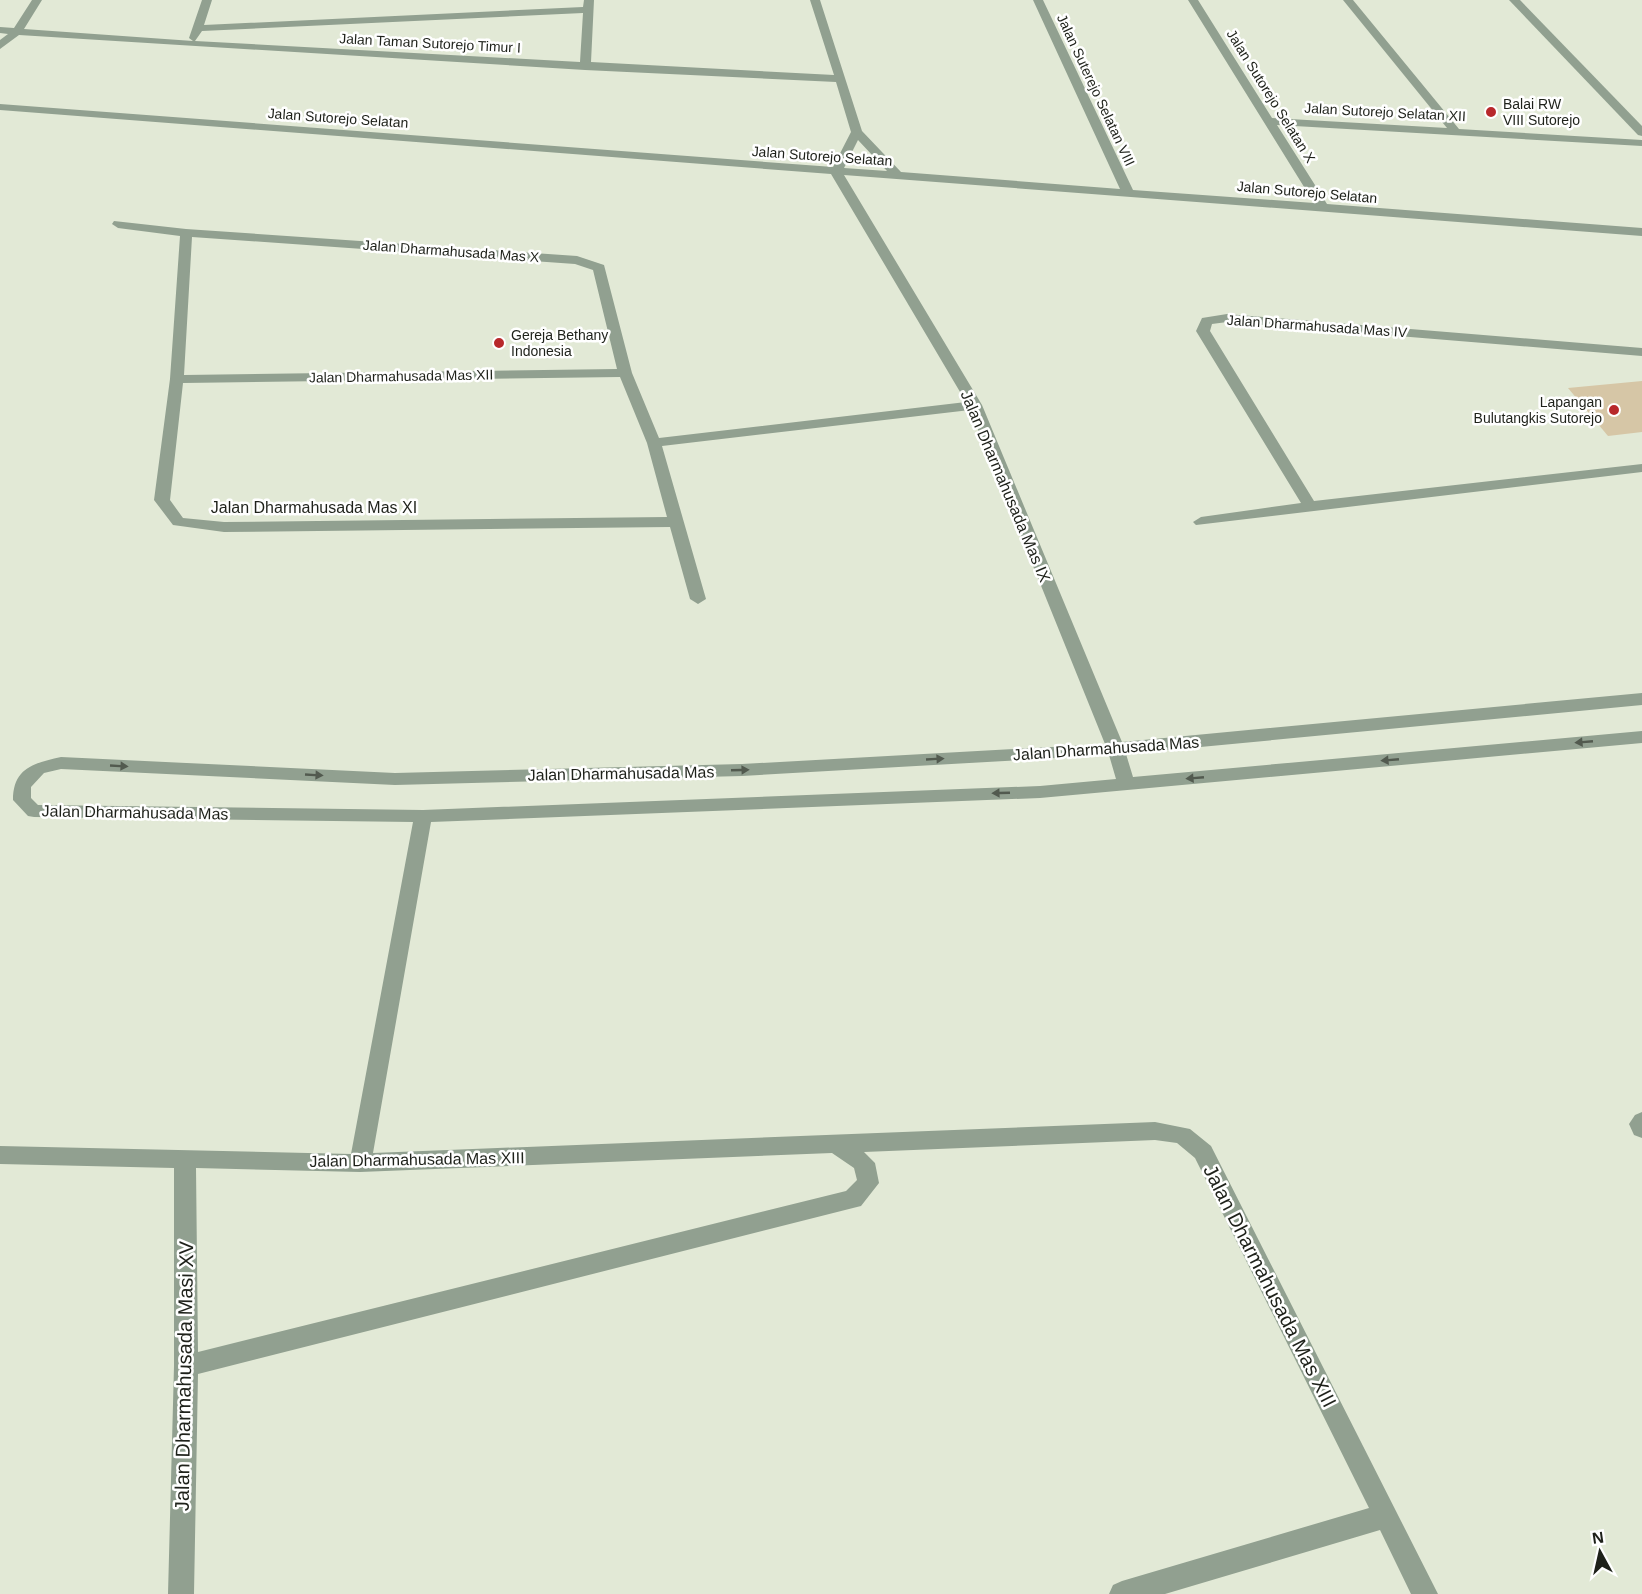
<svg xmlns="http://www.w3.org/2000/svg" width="1642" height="1594" font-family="Helvetica,sans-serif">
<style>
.green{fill:#d6c6a6}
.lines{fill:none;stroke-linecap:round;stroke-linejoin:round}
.minor{fill:#91a090;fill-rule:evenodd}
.oneway{fill:#525a4f}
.poi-dot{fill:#b8282b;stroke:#fff;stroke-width:2}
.labels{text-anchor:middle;stroke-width:5;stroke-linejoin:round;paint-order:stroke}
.far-street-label{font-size:14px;fill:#1e211a;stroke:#fff}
.far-poi-label{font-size:14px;fill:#1e211a;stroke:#fff;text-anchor:start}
.street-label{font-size:16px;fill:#1e211a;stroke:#fff}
.near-street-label{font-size:20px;fill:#1e211a;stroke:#fff}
</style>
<rect width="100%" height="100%" fill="#e2e9d6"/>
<path class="green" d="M1642 381V432L1608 436 1568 388Z"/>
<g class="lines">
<g class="minor">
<path d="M32 0H42L24 29 193 41 189 38 202 0H212L204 25 583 7 584 0H594L591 62 834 75 810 0H820L862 131 901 172 1120 189 1033 0H1043L1133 190 1314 203 1188 0H1198L1272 118 1447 128 1343 0H1353L1459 129 1642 140V146L1277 125 1327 204 1642 228V236L844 175 982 405 1122 742 1642 693V705L1126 754 1133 777 1642 731V743L1040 798 431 822 373 1153 1155 1122 1190 1129 1211 1146 1438 1594H1411L1380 1530 1165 1594H1109L1113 1585 1122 1581 1369 1508 1195 1158 1177 1143 1155 1140 864 1152 875 1163 879 1183 861 1206 853 1208 198 1374 194 1594H168L174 1366V1168L0 1164V1146L351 1154 413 822 34 817 28 816 13 800C13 768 34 763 61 757L395 773 742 764 1105 744 970 410 662 446 706 599 698 604 690 599 670 527 224 532 173 525 154 500 170 379 180 236 118 228 112 224 114 221 186 229 577 256 604 265 632 373 659 438 966 402 831 174 0 110V104L833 167 851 132 836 82 585 70 19 35 0 49V40L8 34 0 33V27L14 28ZM583 13 580 62 195 41 202 31ZM858 140 887 171 844 168ZM192 237 575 264 593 270 617 369 184 375ZM620 377 647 443 667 517 224 522 183 518 170 500 183 383ZM1109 755 1116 779 1040 786 423 810 38 805 31 798V787L44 773 61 769 395 785 742 776ZM832 1153 854 1168 857 1180 846 1191 198 1352 196 1168 360 1172Z"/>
<path d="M1509 0H1520L1642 126V136L1638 135Z"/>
<path d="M1227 314 1642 348V356L1227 322 1212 324 1210 331 1314 501 1642 464V472L1196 525 1193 522 1201 517 1301 503 1196 331 1202 318Z"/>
<path d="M1642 1112V1138L1634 1135 1629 1124 1635 1115Z"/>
</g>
</g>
<defs><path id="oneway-solid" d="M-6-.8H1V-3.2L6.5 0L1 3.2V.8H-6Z" transform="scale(1.5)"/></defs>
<g class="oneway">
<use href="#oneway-solid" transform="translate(1584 742) rotate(175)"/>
<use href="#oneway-solid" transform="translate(935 759) rotate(-3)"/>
<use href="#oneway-solid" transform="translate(1390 760) rotate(175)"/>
<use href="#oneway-solid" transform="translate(119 766) rotate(3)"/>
<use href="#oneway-solid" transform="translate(740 770) rotate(-2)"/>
<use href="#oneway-solid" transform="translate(314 775) rotate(3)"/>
<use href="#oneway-solid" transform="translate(1195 778) rotate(175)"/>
<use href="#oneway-solid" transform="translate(1001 793) rotate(178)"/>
</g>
<g class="poi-dot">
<circle cx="1491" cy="112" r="6"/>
<circle cx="499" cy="343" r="6"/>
<circle cx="1614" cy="410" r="6"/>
</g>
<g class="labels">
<g class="far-street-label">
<text transform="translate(430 43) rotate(3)" y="5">Jalan Taman Sutorejo Timur I</text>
<text transform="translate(1096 90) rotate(65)" y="5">Jalan Suterejo Selatan VIII</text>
<text transform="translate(1271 96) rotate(58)" y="5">Jalan Sutorejo Selatan X</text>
<text transform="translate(1385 112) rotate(3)" y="5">Jalan Sutorejo Selatan XII</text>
<text transform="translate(338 118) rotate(4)" y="5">Jalan Sutorejo Selatan</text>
<text transform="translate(822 156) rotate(4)" y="5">Jalan Sutorejo Selatan</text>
<text transform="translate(1307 192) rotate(5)" y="5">Jalan Sutorejo Selatan</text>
<text transform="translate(451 251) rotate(4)" y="5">Jalan Dharmahusada Mas X</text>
<text transform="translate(1317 326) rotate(4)" y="5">Jalan Dharmahusada Mas IV</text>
<text transform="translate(401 376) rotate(-1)" y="5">Jalan Dharmahusada Mas XII</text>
</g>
<g class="far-poi-label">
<text x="1503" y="109">Balai RW<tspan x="1503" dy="16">VIII Sutorejo</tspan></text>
<text x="511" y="340">Gereja Bethany<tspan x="511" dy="16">Indonesia</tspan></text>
<text x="1602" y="407" text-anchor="end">Lapangan<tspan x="1602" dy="16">Bulutangkis Sutorejo</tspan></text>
</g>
<g class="street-label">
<text transform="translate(1006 486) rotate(67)" y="6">Jalan Dharmahusada Mas IX</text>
<text x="314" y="513">Jalan Dharmahusada Mas XI</text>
<text transform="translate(1106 748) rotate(-4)" y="6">Jalan Dharmahusada Mas</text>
<text transform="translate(621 773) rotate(-1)" y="6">Jalan Dharmahusada Mas</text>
<text transform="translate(135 812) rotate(1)" y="6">Jalan Dharmahusada Mas</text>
<text transform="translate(417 1159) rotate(-1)" y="6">Jalan Dharmahusada Mas XIII</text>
</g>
<g class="near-street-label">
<text transform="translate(1270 1286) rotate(63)" y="7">Jalan Dharmahusada Mas XIII</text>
<text transform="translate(184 1376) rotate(-89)" y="7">Jalan Dharmahusada Masi XV</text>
</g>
</g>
<g transform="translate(1600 1552) rotate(352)" stroke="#ffffff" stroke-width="4.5" paint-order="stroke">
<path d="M0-4.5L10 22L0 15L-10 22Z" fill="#1e211a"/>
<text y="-9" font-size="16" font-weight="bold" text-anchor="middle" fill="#1e211a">N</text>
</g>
</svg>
